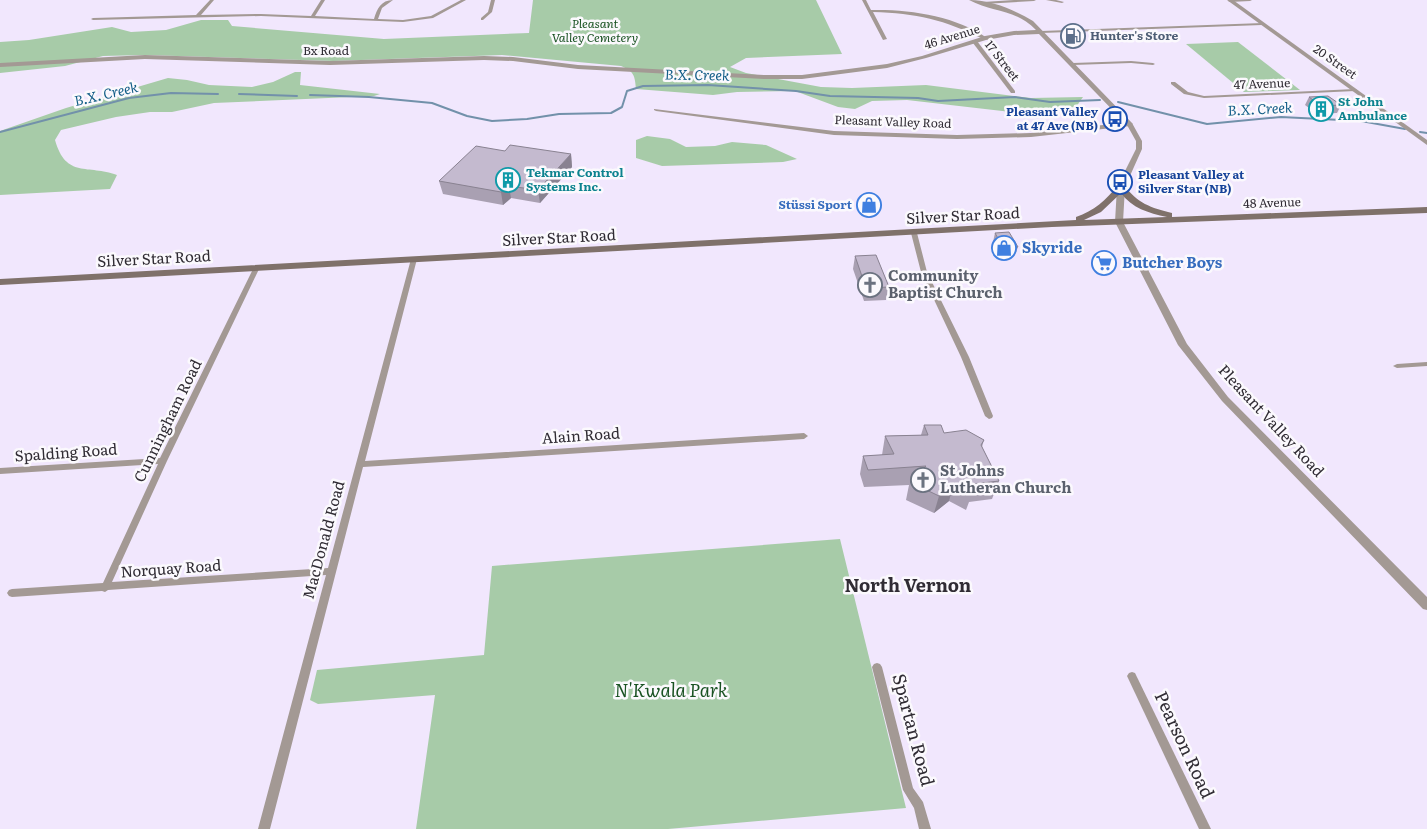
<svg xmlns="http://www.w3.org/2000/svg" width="1427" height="829" font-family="Literata,serif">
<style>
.green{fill:#a7cba8}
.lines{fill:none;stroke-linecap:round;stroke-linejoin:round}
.stream{stroke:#7291aa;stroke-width:2}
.minor{fill:#a39994;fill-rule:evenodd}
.tertiary{fill:#a39994;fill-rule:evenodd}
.secondary{fill:#7f716a;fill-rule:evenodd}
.wall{fill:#a9a0b2}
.shaded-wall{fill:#898291}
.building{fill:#c4bacf;stroke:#898291}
.labels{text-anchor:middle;stroke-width:5;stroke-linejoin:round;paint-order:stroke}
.far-park-label{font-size:12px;font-style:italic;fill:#1a5323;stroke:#fbf9fd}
.far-service-label{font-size:12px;font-weight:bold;fill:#4e5e75;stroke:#fbf9fd;text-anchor:start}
.far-street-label{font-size:12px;fill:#302c34;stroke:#fbf9fd}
.far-culture-label{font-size:12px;font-weight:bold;fill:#0d838f;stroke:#fbf9fd;text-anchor:start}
.far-transit-label{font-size:12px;font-weight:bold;fill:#164399;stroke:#fbf9fd;text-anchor:end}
.far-shop-label{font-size:12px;font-weight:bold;fill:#366cbe;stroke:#fbf9fd;text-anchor:end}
.far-water-label{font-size:14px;font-style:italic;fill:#125d87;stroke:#fbf9fd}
.street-label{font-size:15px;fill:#302c34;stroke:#fbf9fd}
.shop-label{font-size:15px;font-weight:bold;fill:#366cbe;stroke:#fbf9fd;text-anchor:start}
.worship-label{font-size:15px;font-weight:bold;fill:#5b616d;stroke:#fbf9fd;text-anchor:start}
.quarter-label{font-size:18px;font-weight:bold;fill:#302c34;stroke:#fbf9fd}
.near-park-label{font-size:18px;font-style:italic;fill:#1a5323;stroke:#fbf9fd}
.near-street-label{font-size:18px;fill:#302c34;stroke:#fbf9fd}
</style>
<rect width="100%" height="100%" fill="#f1e7fd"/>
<g class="green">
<path d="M533 0H816L842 54 746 58 730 67 746 73 821 87 852 88 926 85 1031 98 1083 97 1076 107 1011 112 907 100 872 101 855 109 838 107 795 91 737 92 713 95 636 89C635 76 634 71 621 66L502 55 333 61 146 55 103 56 65 66 0 73V42L29 40 112 27 131 32 166 30 201 20H228L232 26 384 39 529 33Z"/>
<path d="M1238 42 1300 90 1244 92 1186 44Z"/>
<path d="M295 72H301L300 85 380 94 374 96 214 103 172 112H150L116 117 61 130 55 140C66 179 88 164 117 175L110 189 0 195V131L66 108 168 78 187 80 209 85 252 87 273 82Z"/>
<path d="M647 136 670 139 686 147 715 146 732 142 766 145 797 159 783 162 662 166 636 158V140Z"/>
<path d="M840 539 906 808 668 829H416L435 695 318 704 310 700 317 670 484 655 492 566Z"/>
</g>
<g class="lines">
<g class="stream">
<path d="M239 94 297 96"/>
<path d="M310 95 369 97 432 103 467 116 492 121 527 119 559 114 611 113 622 107 627 91 643 86 708 85 796 91 830 96 918 98 938 101 1015 97 1050 102 1100 100"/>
<path d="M1118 102 1207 124 1281 117 1361 121 1405 129"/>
<path d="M0 132 129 98 171 93 218 94"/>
<path d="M1420 132 1427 133"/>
</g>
<g class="minor">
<path d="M210 0H214L201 15 261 14 311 16 321 0H325L315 16 374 19C377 9 381 0 393 0L382 8 378 19 403 20 431 16 461 0H466L433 18 403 22 261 16 93 20 91 19 93 18 196 15Z"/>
<path d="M491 0H495L492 12 483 20H481V18L488 12Z"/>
<path d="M862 0H866L871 10C909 9 956 16 987 38L983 39C945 20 916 13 873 12L887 39 883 40Z"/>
<path d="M1014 0H1036L1034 1 983 4 981 3 983 2Z"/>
<path d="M1046 0H1056L1064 2 1062 3Z"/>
<path d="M1229 0H1252L1250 1 1230 2 1228 1Z"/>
<path d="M1263 23 1264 24 1262 25 1041 33 1039 32 1041 31Z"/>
<path d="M973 41H977L1015 91V93H1011L973 43Z"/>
<path d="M1131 61 1153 63 1155 64 1153 65 1131 63 1073 65 1071 64 1073 63Z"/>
<path d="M1171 82H1175L1188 92 1204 96 1355 89 1357 90 1355 91 1204 98 1184 94 1171 84Z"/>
<path d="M654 109 834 131 957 135 1031 133 1130 122 1133 124 1130 126 1031 137 957 139 834 135 656 111 654 110Z"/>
<path d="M914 231 917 233 927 272 969 357 993 416 992 418 989 419 985 416 961 357 921 272 911 233Z"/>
<path d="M414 257 417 259 365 461 804 433 808 436 804 439 363 467 270 829H258L326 575 108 590 105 592 102 591 12 597 9 596 7 593 9 590 12 589 103 583 158 464 0 474V468L160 458 254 267 255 266H259L260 267 167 461 112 582 328 568 411 259Z"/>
<path d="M1427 362V366L1397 368 1393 366 1397 364Z"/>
<path d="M877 663 880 664 882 667 913 788 923 802 931 829H919L914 808 903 790 872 667 874 664Z"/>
<path d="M1132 672 1135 673 1211 829H1199L1127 676 1129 673Z"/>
</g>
<g class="tertiary">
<path d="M969 0C992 0 1014 10 1033 21L1132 123 1142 141V149L1125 187 1123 222 1187 344 1228 397 1427 597V610L1423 609 1222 401 1178 345 1115 222 1117 187 1136 149V141L1127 125 1039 34 1014 35 986 40 926 58 887 68 802 79H764L578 69 513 61 484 60 330 65 145 59 0 67V63L145 55 330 61 484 56 513 57 578 65 764 75H802L887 64 922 56 985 36 1014 31 1036 30C1014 8 993 13 969 0Z"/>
<path d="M1227 0H1233L1427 140V145Z"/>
</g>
<path class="secondary" d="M1118 185H1124C1137 203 1151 208 1172 213V217L1427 207V213L1052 227 0 285V279L1076 220V217C1094 211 1106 200 1118 185ZM1121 193C1132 208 1148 213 1167 217L1084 220 1101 212Z"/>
</g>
<g class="wall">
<path d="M1309 97 1341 105 1337 113 1317 114 1305 105Z"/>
<path d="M505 151 571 154 572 167 540 203 511 198 503 205 443 194 439 181Z"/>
<path d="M995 233 1018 247 1015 255 1001 256 993 242Z"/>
<path d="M855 256 889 287 886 300 864 301 853 269Z"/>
<path d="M924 425 944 433 984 440 982 447 999 481 992 499 969 502 966 510 949 501 934 513 906 500 909 485 864 487 860 474 863 456 882 455 885 436 921 435Z"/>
</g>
<g class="shaded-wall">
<path d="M571 154 572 167 540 203 538 190Z"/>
<path d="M509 186 511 198 503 205 501 192Z"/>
<path d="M954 483 949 501 934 513 939 496Z"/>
</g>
<g class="building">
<path d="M1328 96 1341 105 1321 106 1309 97Z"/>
<path d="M510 145 571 154 538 190 509 186 501 192 439 181 476 146 505 151Z"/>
<path d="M1009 232 1018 247H1003L995 233Z"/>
<path d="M876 255 889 287 866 288 855 256Z"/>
<path d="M924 425H941L944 433 966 430 984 440 981 445 999 481 974 484 972 492 954 483 939 496 910 482 926 466 868 470 863 456 894 454 885 436 928 435Z"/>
</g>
<defs>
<symbol id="fuel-ring" viewBox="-11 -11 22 22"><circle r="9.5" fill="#fbf9fd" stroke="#5c6f8a" stroke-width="1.5"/><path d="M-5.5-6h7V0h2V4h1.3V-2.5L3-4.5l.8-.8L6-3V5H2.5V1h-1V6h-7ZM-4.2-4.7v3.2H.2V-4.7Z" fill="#5c6f8a"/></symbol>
<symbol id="building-ring" viewBox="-11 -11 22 22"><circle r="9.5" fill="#fbf9fd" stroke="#0f9aa8" stroke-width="1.5"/><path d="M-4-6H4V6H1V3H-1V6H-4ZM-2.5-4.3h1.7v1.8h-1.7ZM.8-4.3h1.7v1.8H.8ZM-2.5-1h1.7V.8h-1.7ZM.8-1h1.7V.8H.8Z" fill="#0f9aa8"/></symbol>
<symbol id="bus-ring" viewBox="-11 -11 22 22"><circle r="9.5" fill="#fbf9fd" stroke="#1a4fb4" stroke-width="1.5"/><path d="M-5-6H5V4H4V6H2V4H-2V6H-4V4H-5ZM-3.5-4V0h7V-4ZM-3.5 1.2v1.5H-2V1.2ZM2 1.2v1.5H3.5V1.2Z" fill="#1a4fb4"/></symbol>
<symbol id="shop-ring" viewBox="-11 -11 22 22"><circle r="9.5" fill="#fbf9fd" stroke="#3f7fe0" stroke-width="1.5"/><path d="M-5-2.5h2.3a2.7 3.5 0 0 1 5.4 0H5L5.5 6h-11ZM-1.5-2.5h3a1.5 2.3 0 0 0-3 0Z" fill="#3f7fe0"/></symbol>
<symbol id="supermarket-ring" viewBox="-11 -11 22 22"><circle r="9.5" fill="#fbf9fd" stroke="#3f7fe0" stroke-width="1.5"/><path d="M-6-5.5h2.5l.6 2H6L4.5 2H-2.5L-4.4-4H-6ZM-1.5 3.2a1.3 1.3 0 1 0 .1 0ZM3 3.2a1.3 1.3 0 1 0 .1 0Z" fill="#3f7fe0"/></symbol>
<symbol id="church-ring" viewBox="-11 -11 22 22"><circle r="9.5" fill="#fbf9fd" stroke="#6b7280" stroke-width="1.5"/><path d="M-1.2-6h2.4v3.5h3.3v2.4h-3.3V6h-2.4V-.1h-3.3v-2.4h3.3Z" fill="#6b7280"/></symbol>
</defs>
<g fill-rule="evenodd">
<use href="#fuel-ring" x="1059" y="22" width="28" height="28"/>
<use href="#building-ring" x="1307" y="95" width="28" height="28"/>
<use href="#bus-ring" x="1101" y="105" width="28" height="28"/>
<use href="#building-ring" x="494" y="166" width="28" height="28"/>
<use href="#bus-ring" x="1106" y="168" width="28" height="28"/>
<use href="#shop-ring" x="855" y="191" width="28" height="28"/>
<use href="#shop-ring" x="990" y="234" width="28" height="28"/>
<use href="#supermarket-ring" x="1090" y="249" width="28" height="28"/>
<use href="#church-ring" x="856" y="271" width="28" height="28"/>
<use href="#church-ring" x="909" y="466" width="28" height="28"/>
</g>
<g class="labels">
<g class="far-park-label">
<text x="595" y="28">Pleasant<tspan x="595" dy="14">Valley Cemetery</tspan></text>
</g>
<g class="far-service-label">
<text x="1090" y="40">Hunter's Store</text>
</g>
<g class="far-street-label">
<text transform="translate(952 37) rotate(-17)" y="4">46 Avenue</text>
<text x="326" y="55">Bx Road</text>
<text transform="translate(1002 61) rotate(52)" y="4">17 Street</text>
<text transform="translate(1335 62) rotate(35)" y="4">20 Street</text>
<text transform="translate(1262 84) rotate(-2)" y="4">47 Avenue</text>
<text transform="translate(893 122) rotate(2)" y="4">Pleasant Valley Road</text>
<text transform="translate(1272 203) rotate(-2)" y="4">48 Avenue</text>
</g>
<g class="far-culture-label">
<text x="1338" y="106">St John<tspan x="1338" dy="14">Ambulance</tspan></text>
<text x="526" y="177">Tekmar Control<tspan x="526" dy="14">Systems Inc.</tspan></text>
</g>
<g class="far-transit-label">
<text x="1098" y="116">Pleasant Valley<tspan x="1098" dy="14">at 47 Ave (NB)</tspan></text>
<text x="1138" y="179" text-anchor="start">Pleasant Valley at<tspan x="1138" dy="14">Silver Star (NB)</tspan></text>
</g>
<g class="far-shop-label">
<text x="852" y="209">Stüssi Sport</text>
</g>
<g class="far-water-label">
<text transform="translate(697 75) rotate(1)" y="5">B.X. Creek</text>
<text transform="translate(106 94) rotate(-13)" y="5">B.X. Creek</text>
<text transform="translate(1260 109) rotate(-3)" y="5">B.X. Creek</text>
</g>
<g class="street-label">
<text transform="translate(963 216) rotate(-3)" y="5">Silver Star Road</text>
<text transform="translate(559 238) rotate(-3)" y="5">Silver Star Road</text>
<text transform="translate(154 259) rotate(-3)" y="5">Silver Star Road</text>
<text transform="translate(168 421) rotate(-64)" y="5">Cunningham Road</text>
<text transform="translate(1271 421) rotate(47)" y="5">Pleasant Valley Road</text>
<text transform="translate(581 436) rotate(-4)" y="5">Alain Road</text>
<text transform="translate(66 453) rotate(-4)" y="5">Spalding Road</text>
<text transform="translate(324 540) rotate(-75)" y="5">MacDonald Road</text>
<text transform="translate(171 569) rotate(-4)" y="5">Norquay Road</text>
</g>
<g class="shop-label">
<text x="1022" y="253">Skyride</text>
<text x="1122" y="268">Butcher Boys</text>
</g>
<g class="worship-label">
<text x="888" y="281">Community<tspan x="888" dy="17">Baptist Church</tspan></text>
<text x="940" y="476">St Johns<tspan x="940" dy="17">Lutheran Church</tspan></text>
</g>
<g class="quarter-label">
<text x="908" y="592">North Vernon</text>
</g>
<g class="near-park-label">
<text x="671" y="697">N'Kwala Park</text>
</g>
<g class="near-street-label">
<text transform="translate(913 730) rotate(75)" y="6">Spartan Road</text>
<text transform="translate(1184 745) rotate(65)" y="6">Pearson Road</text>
</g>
</g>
</svg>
